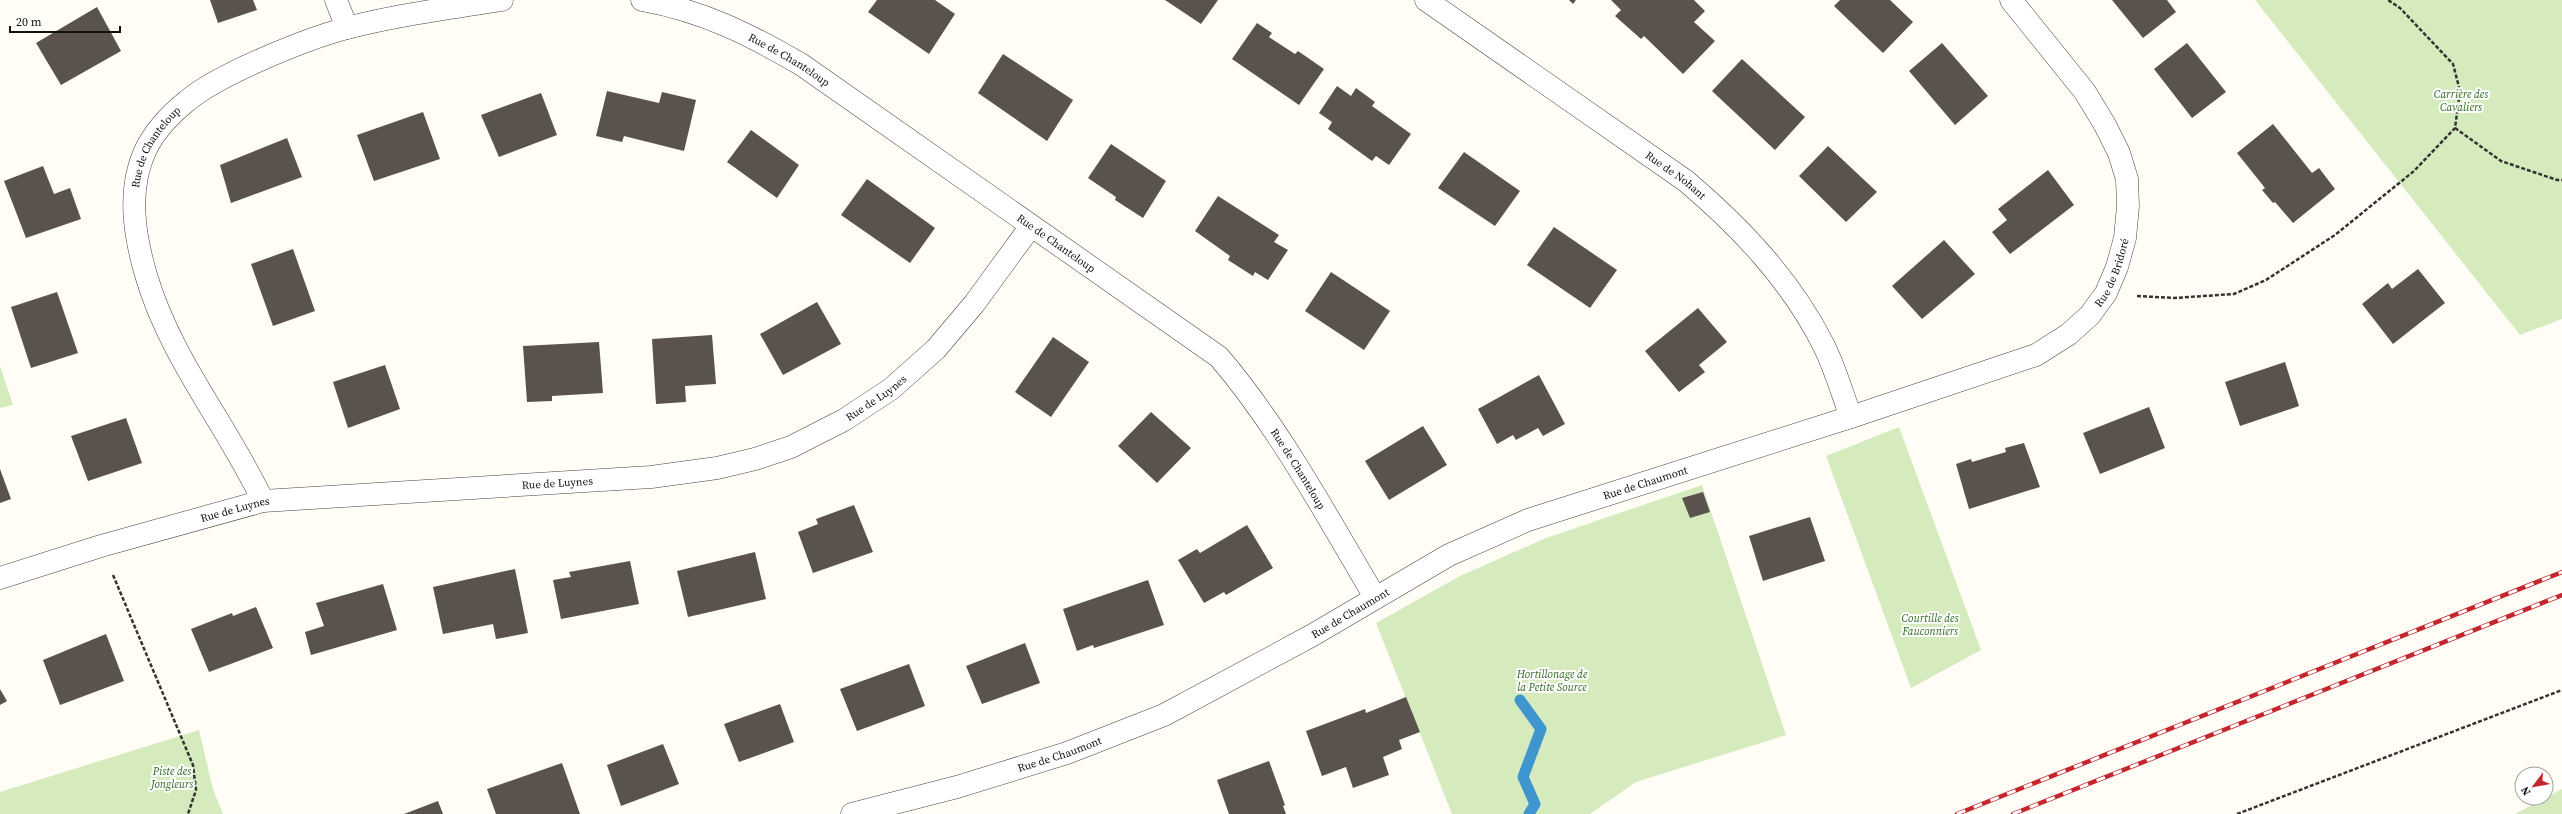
<svg xmlns="http://www.w3.org/2000/svg" width="2562" height="814" font-family="'Source Serif 4',serif">
<style>
.green{fill:#d5ebbd}
.lines{fill:none;stroke-linecap:round;stroke-linejoin:round}
.stream{stroke:#3f96cf;stroke-width:11}
.building{fill:#5a524d}
.street-casing{stroke:#444;stroke-width:23}
.path{stroke:#333;stroke-width:2.5;stroke-dasharray:4 2;stroke-linecap:butt}
.street{stroke:#fff;stroke-width:22}
.rail-casing{stroke:#c4262e;stroke-width:4.5}
.rail{stroke:#fff;stroke-width:3;stroke-dasharray:9;stroke-linecap:butt}
.labels{text-anchor:middle;stroke-width:4;stroke-linejoin:round;paint-order:stroke}
.street-label{font-size:11px;fill:#111;stroke:#fff}
.park-label{font-size:11px;font-style:italic;fill:#2f6b1f;stroke:#fff}
</style>
<rect width="100%" height="100%" fill="#fffdf5"/>
<g class="green">
<path d="M2255 0H2562V319L2520 335Z"/>
<path d="M0 366 13 405 0 408Z"/>
<path d="M1899 427 1981 650 1911 688 1826 456Z"/>
<path d="M1702 485 1786 735 1636 782 1590 814H1452L1376 623 1460 576 1546 538Z"/>
<path d="M199 730 213 789 223 814H0V792Z"/>
<path d="M2562 789V814H2515Z"/>
</g>
<g class="lines">
<path class="stream" d="M1520 700 1541 729 1523 777 1535 804 1529 814"/>
</g>
<g class="building">
<path d="M210 0H253L257 10 218 23Z"/>
<path d="M877 0H935L955 14 929 54 868 12Z"/>
<path d="M1165 0H1218L1201 24Z"/>
<path d="M1569 0H1576L1573 4Z"/>
<path d="M1611 0H1694L1705 11 1694 22 1715 41 1683 74 1644 36 1641 39 1615 16 1621 10Z"/>
<path d="M1840 0H1890L1913 22 1883 53 1834 6Z"/>
<path d="M2112 0H2167L2176 12 2143 38Z"/>
<path d="M97 7 121 51 61 85 36 43Z"/>
<path d="M1257 23 1272 33 1269 37 1295 54 1298 51 1324 69 1299 105 1232 59Z"/>
<path d="M1942 43 1988 96 1955 125 1909 71Z"/>
<path d="M2187 43 2226 92 2192 118 2154 69Z"/>
<path d="M1003 54 1073 100 1047 141 978 93Z"/>
<path d="M1742 59 1805 117 1775 150 1712 91Z"/>
<path d="M1337 86 1351 96 1356 88 1375 102 1372 106 1411 134 1389 165 1376 156 1372 161 1328 129 1332 122 1319 113Z"/>
<path d="M607 91 659 103 662 92 696 100 684 151 624 136 622 142 596 136Z"/>
<path d="M541 93 557 135 499 157 481 115Z"/>
<path d="M423 112 440 159 374 181 357 135Z"/>
<path d="M2273 124 2312 173 2319 168 2335 189 2293 223 2275 202 2273 203 2262 190 2265 188 2237 153Z"/>
<path d="M751 130 799 165 777 198 727 162Z"/>
<path d="M287 138 302 177 231 203 220 165Z"/>
<path d="M1111 144 1166 181 1143 218 1115 200 1116 197 1088 178Z"/>
<path d="M1828 146 1877 192 1846 222 1799 176Z"/>
<path d="M1464 152 1520 191 1495 226 1438 188Z"/>
<path d="M43 166 54 194 70 188 81 219 26 238 4 181Z"/>
<path d="M2048 170 2074 205 2010 254 1992 232 2007 220 1998 209Z"/>
<path d="M867 179 935 228 910 263 841 215Z"/>
<path d="M1218 196 1279 235 1274 242 1288 250 1268 280 1255 272 1253 276 1228 260 1230 256 1195 231Z"/>
<path d="M1554 227 1617 270 1590 308 1527 265Z"/>
<path d="M1944 240 1975 274 1922 319 1892 286Z"/>
<path d="M293 249 315 311 273 326 251 264Z"/>
<path d="M2418 269 2445 303 2393 344 2362 304 2388 283 2392 289Z"/>
<path d="M1331 272 1390 311 1364 350 1305 311Z"/>
<path d="M57 292 78 353 31 368 11 307Z"/>
<path d="M817 302 841 344 783 375 760 334Z"/>
<path d="M1698 308 1727 342 1699 365 1705 372 1679 392 1645 351Z"/>
<path d="M712 335 716 384 685 386 686 402 656 404 652 339Z"/>
<path d="M1053 337 1089 362 1051 417 1015 392Z"/>
<path d="M599 342 603 393 552 396V401L527 402 523 346Z"/>
<path d="M2285 362 2299 406 2240 426 2225 382Z"/>
<path d="M385 365 400 409 348 428 333 382Z"/>
<path d="M1539 375 1565 424 1543 436 1538 428 1516 440 1513 435 1497 444 1478 409Z"/>
<path d="M2149 407 2165 448 2100 474 2083 433Z"/>
<path d="M1151 412 1191 448 1157 483 1118 446Z"/>
<path d="M126 418 142 463 88 481 71 436Z"/>
<path d="M1423 426 1447 465 1389 500 1365 461Z"/>
<path d="M2024 443 2040 487 1969 509 1956 464 1971 459 1972 462 2006 452 2005 448Z"/>
<path d="M0 469 11 499 0 503Z"/>
<path d="M1703 492 1710 512 1690 518 1682 498Z"/>
<path d="M854 505 873 552 813 573 798 532 818 524 816 519Z"/>
<path d="M1810 517 1825 561 1763 581 1749 536Z"/>
<path d="M1247 525 1273 568 1226 595 1224 592 1204 603 1178 560 1197 549 1200 553Z"/>
<path d="M755 552 766 599 688 617 677 571Z"/>
<path d="M630 561 639 604 561 619 553 580 571 577 569 572Z"/>
<path d="M515 569 528 633 496 639 493 624 443 634 433 587Z"/>
<path d="M1148 580 1164 625 1094 648 1093 645 1077 651 1063 609Z"/>
<path d="M383 584 397 630 311 655 305 632 324 626 316 603Z"/>
<path d="M256 607 273 648 209 672 191 629 232 613 233 616Z"/>
<path d="M106 634 124 681 60 705 43 660Z"/>
<path d="M1025 643 1040 683 982 704 966 666Z"/>
<path d="M909 664 925 706 857 731 840 689Z"/>
<path d="M0 689 7 701 0 705Z"/>
<path d="M1406 697 1420 732 1399 740 1402 749 1383 757 1389 775 1353 788 1346 767 1322 776 1306 731 1365 709 1366 713Z"/>
<path d="M780 704 794 742 739 762 724 724Z"/>
<path d="M663 744 679 784 621 806 607 765Z"/>
<path d="M1269 761 1285 805 1283 806 1286 814H1229L1217 780Z"/>
<path d="M562 763 580 814H496L487 789Z"/>
<path d="M438 801 443 814H404Z"/>
</g>
<g class="lines">
<defs>
<g id="street">
<path d="M336 0 347 28"/>
<path id="s1" d="M642 0C703 11 749 34 802 65L1219 357C1281 430 1326 515 1375 597"/>
<path id="s2" d="M1426 0 1686 181C1741 228 1791 280 1824 346 1835 368 1842 393 1851 417"/>
<path id="s3" d="M263 501C226 423 171 360 146 275 134 234 127 189 146 149 155 131 172 113 187 101 219 74 306 39 347 28 397 15 450 8 502 0"/>
<path id="s4" d="M0 578 101 546 263 501 651 477 717 468 755 459 791 447 844 420 891 389 936 349 974 304 1031 226"/>
<path id="s5" d="M852 814 957 787 1067 753 1164 715 1311 636 1449 555 1528 520 1851 417 2036 355 2069 334 2090 315 2106 293 2117 267 2125 238 2128 206 2127 179 2119 153 2105 125 2085 92 2011 0"/>
</g>
</defs>
<use href="#street" class="street-casing"/>
<g class="path">
<path d="M2455 128 2501 161 2557 180H2562"/>
<path d="M2137 296 2174 298 2234 294 2266 280 2335 235 2414 171 2455 128 2460 91 2453 64 2400 8 2388 0"/>
<path d="M113 575 193 765 196 790 188 814"/>
<path d="M2237 814 2562 690"/>
</g>
<use href="#street" class="street"/>
<defs>
<g id="rail">
<path d="M1957 814 2562 572"/>
<path d="M2013 814 2562 595"/>
</g>
</defs>
<use href="#rail" class="rail-casing"/>
<use href="#rail" class="rail"/>
</g>
<g class="labels">
<g class="street-label">
<text dy="4" stroke="none"><textPath href="#s1" startOffset="160">Rue de Chanteloup</textPath></text>
<text dy="4" stroke="none"><textPath href="#s3" startOffset="390">Rue de Chanteloup</textPath></text>
<text dy="4" stroke="none"><textPath href="#s2" startOffset="305">Rue de Nohant</textPath></text>
<text dy="4" stroke="none"><textPath href="#s1" startOffset="484">Rue de Chanteloup</textPath></text>
<text dy="4" stroke="none"><textPath href="#s5" startOffset="1391">Rue de Bridoré</textPath></text>
<text dy="4" stroke="none"><textPath href="#s4" startOffset="905">Rue de Luynes</textPath></text>
<text dy="4" stroke="none"><textPath href="#s1" startOffset="820">Rue de Chanteloup</textPath></text>
<text dy="4" stroke="none"><textPath href="#s5" startOffset="864">Rue de Chaumont</textPath></text>
<text dy="4" stroke="none"><textPath href="#s4" startOffset="569">Rue de Luynes</textPath></text>
<text dy="4" stroke="none"><textPath href="#s4" startOffset="245">Rue de Luynes</textPath></text>
<text dy="4" stroke="none"><textPath href="#s5" startOffset="540">Rue de Chaumont</textPath></text>
<text dy="4" stroke="none"><textPath href="#s5" startOffset="216">Rue de Chaumont</textPath></text>
</g>
<g class="park-label">
<text x="2461" y="98">Carrière des<tspan x="2461" dy="13">Cavaliers</tspan></text>
<text x="1930" y="622">Courtille des<tspan x="1930" dy="13">Fauconniers</tspan></text>
<text x="1552" y="678">Hortillonage de<tspan x="1552" dy="13">la Petite Source</tspan></text>
<text x="172" y="775">Piste des<tspan x="172" dy="13">Jongleurs</tspan></text>
</g>
</g>
<g transform="translate(2534 786) rotate(238)"><circle r="19" fill="#ffffff" stroke="#a0a0a0"/>
<path d="M0-3L7 15L0 10L-7 15Z" fill="#c4262e"/>
<text y="-6" font-size="11" font-weight="bold" text-anchor="middle" fill="#111111">N</text>
</g>
<path d="M10 26v6h110v-6" fill="none" stroke="#111111" stroke-width="2"/>
<text x="16" y="26" font-size="12" fill="#111111" stroke="#ffffff" stroke-width="3" paint-order="stroke">20 m</text>
</svg>
